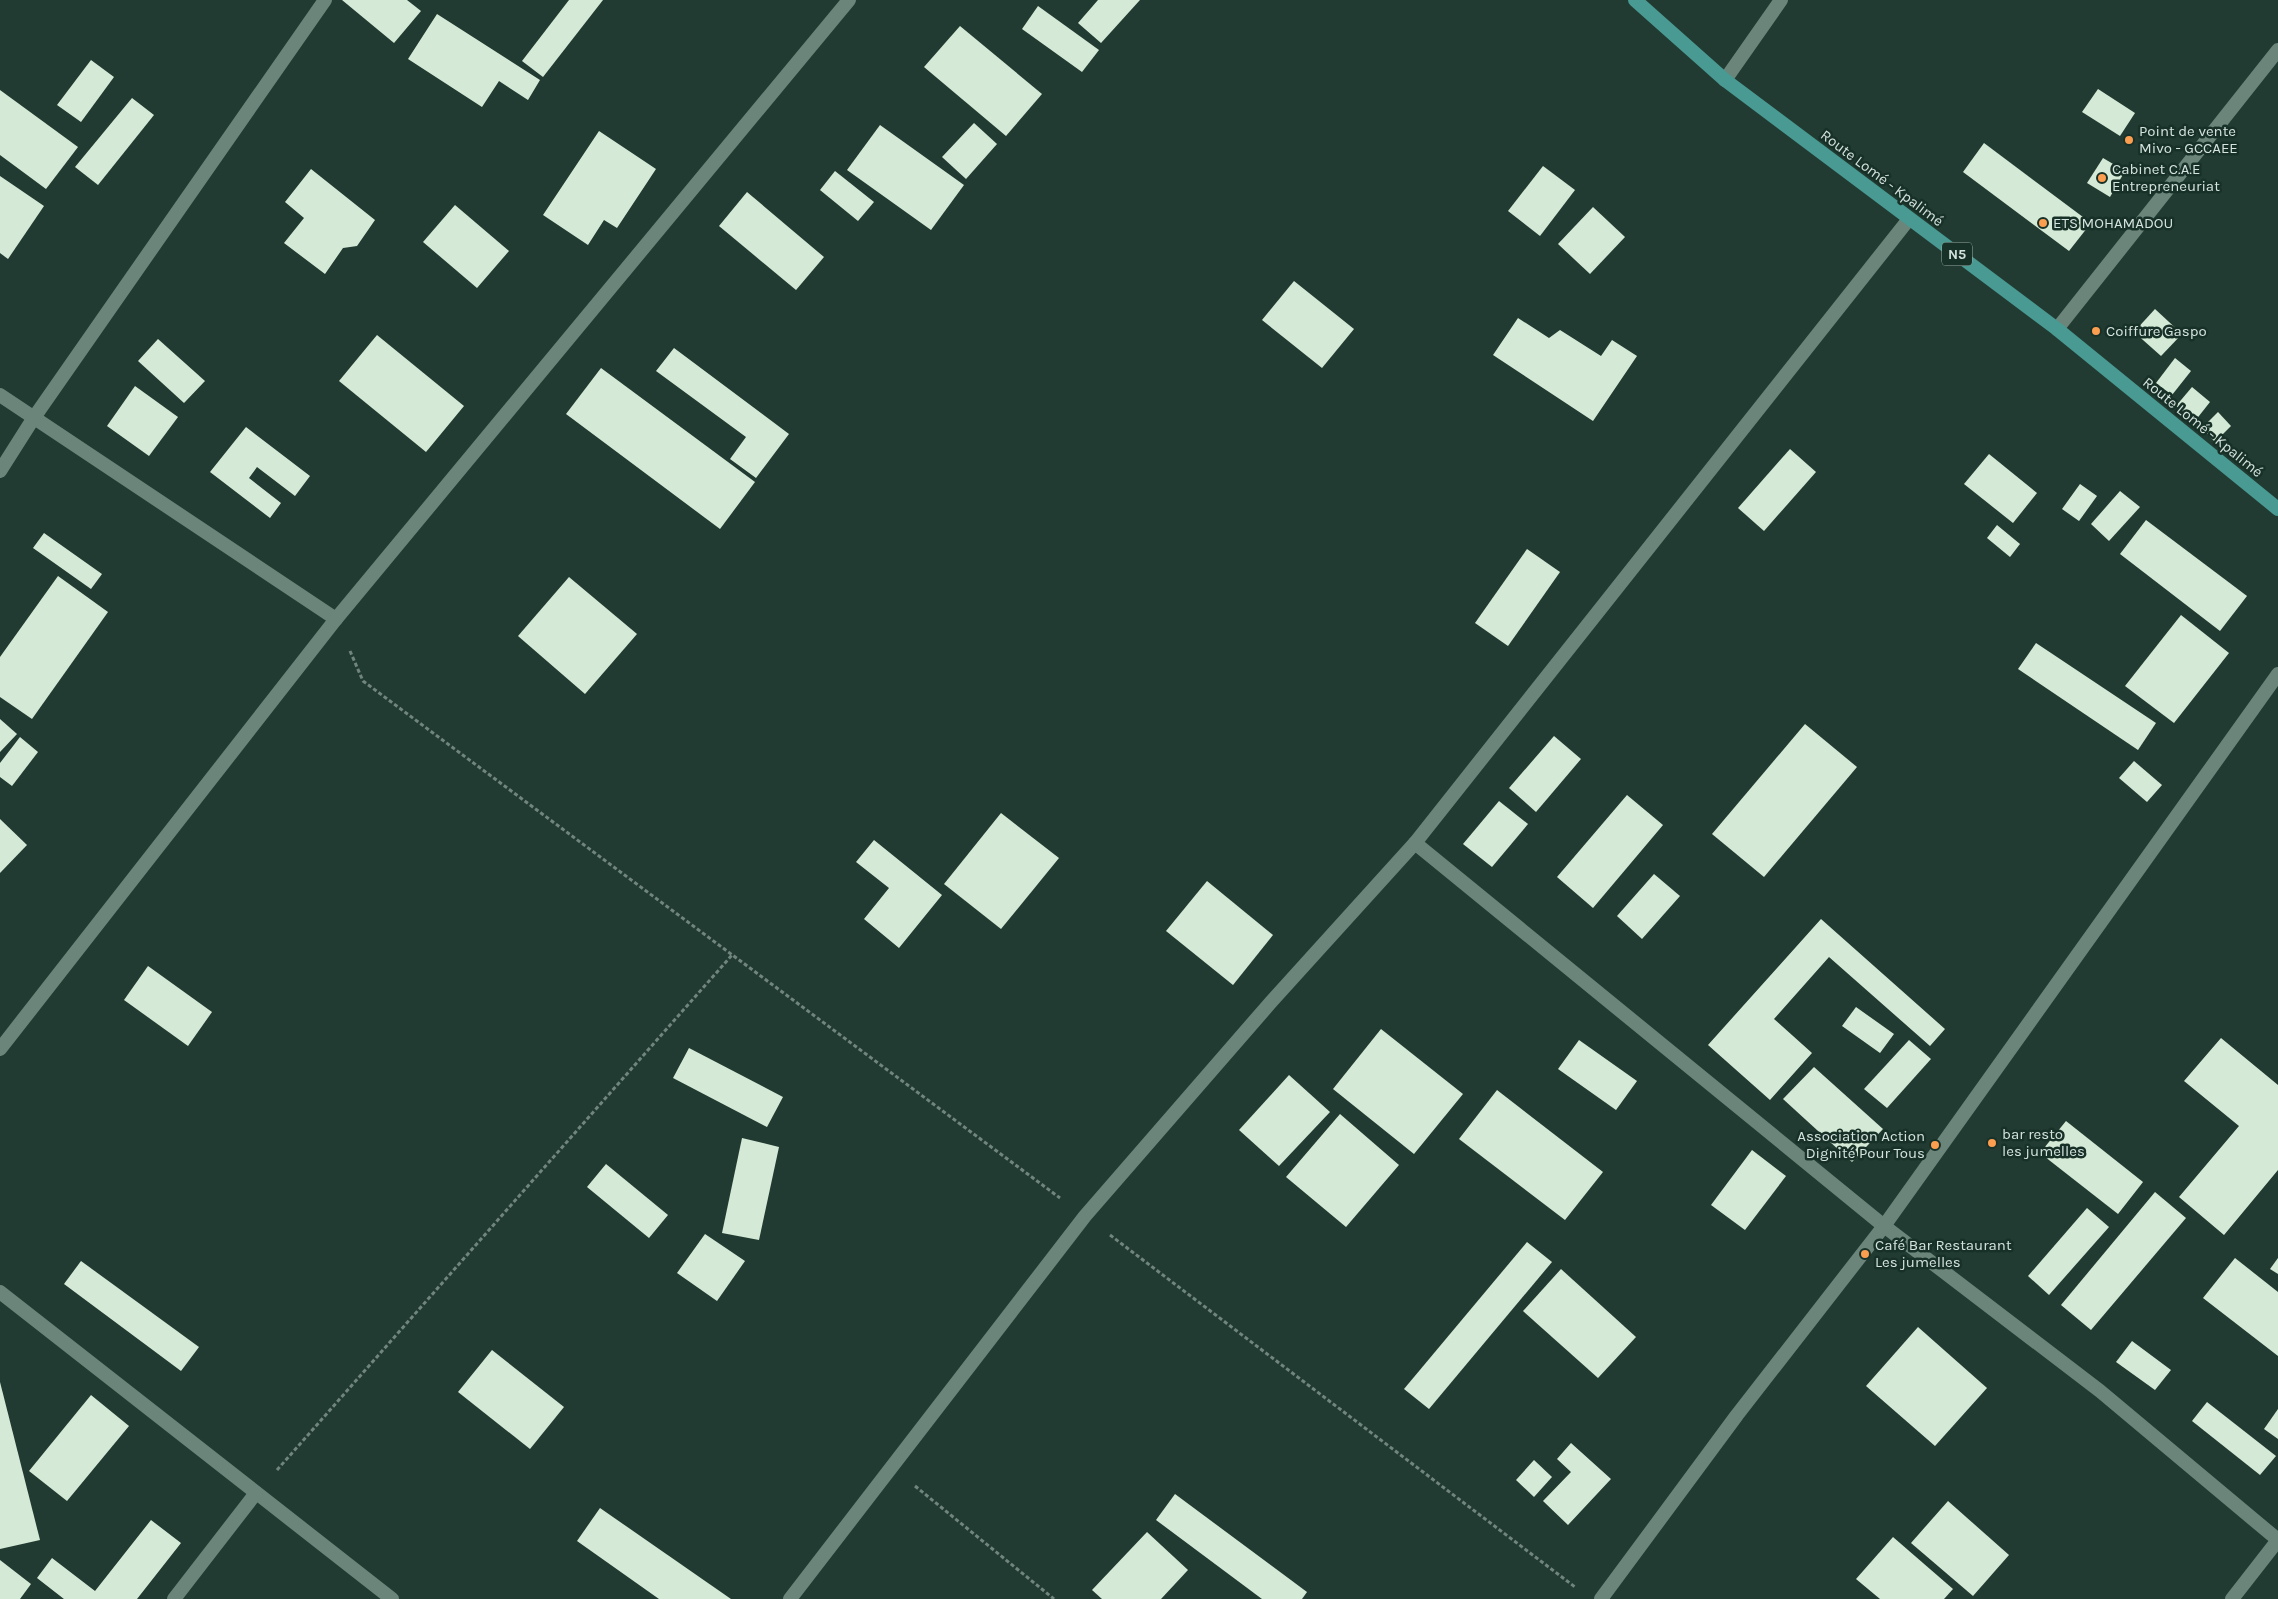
<svg xmlns="http://www.w3.org/2000/svg" width="2278" height="1599" font-family="Karla,sans-serif">
<style>
.building{fill:#d5ead6}
.lines{fill:none;stroke-linecap:round;stroke-linejoin:round}
.path{stroke:#70857d;stroke-width:3;stroke-dasharray:4 2.5;stroke-linecap:butt}
.minor{stroke:#6b857b;stroke-width:14}
.tertiary{stroke:#6b857b;stroke-width:14}
.primary{stroke:#489a93;stroke-width:14}
.poi-dot{fill:#fb9e50;stroke:#183128;stroke-width:2}
.labels{text-anchor:middle;stroke-width:5;stroke-linejoin:round;paint-order:stroke}
.shield{fill:#183128;stroke:#9caea7;stroke-width:1}
.shield-label{font-size:14px;font-weight:bold;fill:#d4e3dd}
.poi-label{font-size:15px;fill:#d4e3dd;stroke:#183128;text-anchor:start}
.street-label{font-size:15px;fill:#d4e3dd;stroke:#183128}
</style>
<rect width="100%" height="100%" fill="#223b32"/>
<g class="building">
<path d="M342 0H407L421 11 394 43Z"/>
<path d="M569 0H603L543 77 522 61Z"/>
<path d="M1098 0H1140L1101 43 1078 23Z"/>
<path d="M1038 6 1099 50 1082 72 1022 29Z"/>
<path d="M437 14 540 80 528 100 499 81 482 107 408 59Z"/>
<path d="M960 26 1042 94 1006 136 924 67Z"/>
<path d="M91 60 114 77 81 122 57 105Z"/>
<path d="M2098 89 2135 113 2120 136 2082 112Z"/>
<path d="M0 90 78 147 46 189 0 155Z"/>
<path d="M132 98 154 115 98 185 75 167Z"/>
<path d="M974 123 997 144 966 179 942 157Z"/>
<path d="M880 125 964 185 931 230 847 170Z"/>
<path d="M599 131 656 169 617 228 604 220 588 245 543 215Z"/>
<path d="M1984 143 2091 223 2069 251 1963 172Z"/>
<path d="M2103 158 2125 171 2110 197 2087 183Z"/>
<path d="M1543 166 1575 190 1540 236 1508 211Z"/>
<path d="M311 169 375 220 357 246 343 248 325 274 284 243 304 218 285 202Z"/>
<path d="M835 171 874 202 858 221 820 190Z"/>
<path d="M0 176 44 206 8 259 0 253Z"/>
<path d="M747 192 824 257 796 290 719 226Z"/>
<path d="M455 205 509 251 477 288 423 242Z"/>
<path d="M1593 207 1625 237 1590 274 1558 244Z"/>
<path d="M1294 281 1354 329 1322 368 1262 320Z"/>
<path d="M2155 309 2182 334 2161 356 2134 332Z"/>
<path d="M1518 318 1549 338 1560 330 1601 356 1612 340 1637 356 1593 421 1493 355Z"/>
<path d="M377 335 464 406 426 452 339 381Z"/>
<path d="M158 339 205 381 184 403 138 361Z"/>
<path d="M674 348 789 434 756 478 730 459 746 437 656 371Z"/>
<path d="M2175 358 2191 371 2172 395 2156 383Z"/>
<path d="M601 368 755 482 720 529 566 414Z"/>
<path d="M135 386 178 417 149 456 107 426Z"/>
<path d="M2192 387 2210 402 2195 421 2176 406Z"/>
<path d="M2218 412 2231 426 2215 442 2202 428Z"/>
<path d="M246 427 310 476 295 496 257 467 249 478 281 503 270 518 210 472Z"/>
<path d="M1790 449 1816 472 1764 531 1738 508Z"/>
<path d="M1989 454 2037 493 2013 523 1964 484Z"/>
<path d="M2080 484 2097 496 2079 521 2062 509Z"/>
<path d="M2120 491 2140 507 2109 541 2091 524Z"/>
<path d="M2146 520 2247 596 2220 631 2120 554Z"/>
<path d="M1997 525 2020 544 2010 557 1987 538Z"/>
<path d="M44 533 102 574 91 589 33 548Z"/>
<path d="M1527 549 1560 572 1508 646 1475 623Z"/>
<path d="M58 576 108 612 32 719 0 697V657Z"/>
<path d="M569 577 637 634 585 694 518 636Z"/>
<path d="M2181 615 2229 653 2174 723 2125 686Z"/>
<path d="M2036 643 2156 723 2138 750 2018 669Z"/>
<path d="M0 719 17 734 0 752Z"/>
<path d="M1805 724 1857 767 1764 877 1712 834Z"/>
<path d="M1554 736 1581 759 1536 812 1509 788Z"/>
<path d="M20 737 38 752 12 786 0 777V763Z"/>
<path d="M2134 761 2162 785 2147 802 2119 778Z"/>
<path d="M1627 795 1663 825 1593 908 1557 877Z"/>
<path d="M1499 801 1528 824 1492 867 1463 844Z"/>
<path d="M1001 813 1059 858 1001 929 944 884Z"/>
<path d="M0 819 27 845 0 873Z"/>
<path d="M874 840 942 895 899 948 864 919 889 888 856 862Z"/>
<path d="M1654 874 1680 896 1642 939 1617 916Z"/>
<path d="M1207 881 1273 935 1233 985 1166 931Z"/>
<path d="M1821 919 1945 1029 1930 1046 1829 957 1774 1019 1812 1053 1770 1100 1708 1045Z"/>
<path d="M148 966 212 1012 188 1046 124 1000Z"/>
<path d="M1856 1007 1894 1034 1880 1053 1842 1026Z"/>
<path d="M1381 1029 1463 1094 1414 1154 1333 1089Z"/>
<path d="M2221 1038 2278 1085V1170L2224 1235 2179 1197 2239 1126 2184 1081Z"/>
<path d="M1579 1040 1637 1081 1616 1110 1558 1069Z"/>
<path d="M1909 1040 1931 1059 1887 1108 1864 1089Z"/>
<path d="M689 1048 783 1097 767 1127 673 1078Z"/>
<path d="M1814 1067 1883 1129 1852 1162 1783 1099Z"/>
<path d="M1289 1075 1330 1112 1279 1166 1239 1130Z"/>
<path d="M1497 1090 1603 1172 1565 1220 1459 1139Z"/>
<path d="M1340 1114 1399 1165 1346 1227 1286 1177Z"/>
<path d="M2066 1121 2143 1182 2118 1214 2040 1153Z"/>
<path d="M742 1138 779 1147 759 1240 722 1233Z"/>
<path d="M1752 1150 1786 1176 1745 1230 1711 1205Z"/>
<path d="M606 1164 668 1215 649 1238 587 1187Z"/>
<path d="M2155 1192 2186 1218 2091 1330 2061 1305Z"/>
<path d="M2087 1208 2109 1227 2049 1295 2028 1276Z"/>
<path d="M705 1234 745 1261 717 1301 677 1273Z"/>
<path d="M1527 1242 1552 1262 1429 1409 1404 1389Z"/>
<path d="M2235 1258 2278 1292V1356L2203 1298Z"/>
<path d="M2278 1258V1274L2270 1269Z"/>
<path d="M81 1261 199 1347 181 1371 64 1284Z"/>
<path d="M1561 1269 1636 1337 1598 1378 1523 1311Z"/>
<path d="M1918 1327 1987 1388 1935 1446 1866 1386Z"/>
<path d="M2132 1341 2171 1370 2155 1390 2116 1362Z"/>
<path d="M492 1350 564 1407 530 1449 458 1392Z"/>
<path d="M0 1382 40 1540 0 1549Z"/>
<path d="M91 1395 129 1426 67 1501 29 1471Z"/>
<path d="M2207 1402 2276 1456 2260 1475 2192 1421Z"/>
<path d="M2278 1409V1439L2264 1429Z"/>
<path d="M1571 1443 1611 1479 1568 1525 1543 1501 1571 1472 1557 1459Z"/>
<path d="M1534 1460 1552 1477 1534 1497 1516 1480Z"/>
<path d="M1175 1494 1307 1592 1302 1599H1262L1156 1520Z"/>
<path d="M1948 1501 2009 1555 1973 1596 1911 1543Z"/>
<path d="M600 1508 731 1599H659L577 1541Z"/>
<path d="M151 1520 181 1543 137 1599H64L37 1578 52 1558 95 1591Z"/>
<path d="M1147 1532 1188 1570 1161 1599H1102L1092 1590Z"/>
<path d="M1893 1537 1953 1589 1944 1599H1880L1856 1579Z"/>
<path d="M0 1560 31 1584 20 1599H0Z"/>
</g>
<g class="lines">
<g class="path">
<path d="M350 651 363 681 1060 1198"/>
<path d="M1110 1235 1575 1587"/>
<path d="M277 1470 732 955"/>
<path d="M915 1486 1054 1599"/>
</g>
<g class="minor">
<path d="M1725 80 1781 0"/>
<path d="M2057 329 2278 50"/>
<path d="M0 395 336 619"/>
<path d="M0 471 33 419 325 0"/>
<path d="M1415 843 1884 1226 2100 1391 2278 1540"/>
<path d="M0 1049 336 619 849 0"/>
<path d="M0 1292 392 1599"/>
<path d="M174 1599 256 1493"/>
<path d="M790 1599 1085 1216 1271 1002 1415 843 1909 219"/>
<path d="M2232 1599 2278 1540"/>
</g>
<path class="tertiary" d="M1601 1599 1737 1415 1884 1226 2278 674"/>
<path class="primary" d="M1635 0 1725 80 2057 329 2278 509"/>
</g>
<g class="poi-dot">
<circle cx="2129" cy="140" r="5"/>
<circle cx="2102" cy="178" r="5"/>
<circle cx="2043" cy="223" r="5"/>
<circle cx="2096" cy="331" r="5"/>
<circle cx="1992" cy="1143" r="5"/>
<circle cx="1935" cy="1145" r="5"/>
<circle cx="1865" cy="1254" r="5"/>
</g>
<g class="labels">
<rect class="shield" x="1942" y="242.5" width="30" height="23" rx="4"/>
<g class="shield-label">
<text x="1957" y="259">N5</text>
</g>
<g class="poi-label">
<text x="2139" y="136">Point de vente<tspan x="2139" dy="17">Mivo - GCCAEE</tspan></text>
<text x="2112" y="174">Cabinet C.A.E<tspan x="2112" dy="17">Entrepreneuriat</tspan></text>
<text x="2053" y="228">ETS MOHAMADOU</text>
<text x="2106" y="336">Coiffure Gaspo</text>
<text x="2002" y="1139">bar resto<tspan x="2002" dy="17">les jumelles</tspan></text>
<text x="1925" y="1141" text-anchor="end">Association Action<tspan x="1925" dy="17">Dignité Pour Tous</tspan></text>
<text x="1875" y="1250">Café Bar Restaurant<tspan x="1875" dy="17">Les jumelles</tspan></text>
</g>
<g class="street-label">
<text transform="translate(1882 178) rotate(37)" y="5">Route Lomé - Kpalimé</text>
<text transform="translate(2203 427) rotate(39)" y="5">Route Lomé - Kpalimé</text>
</g>
</g>
</svg>
